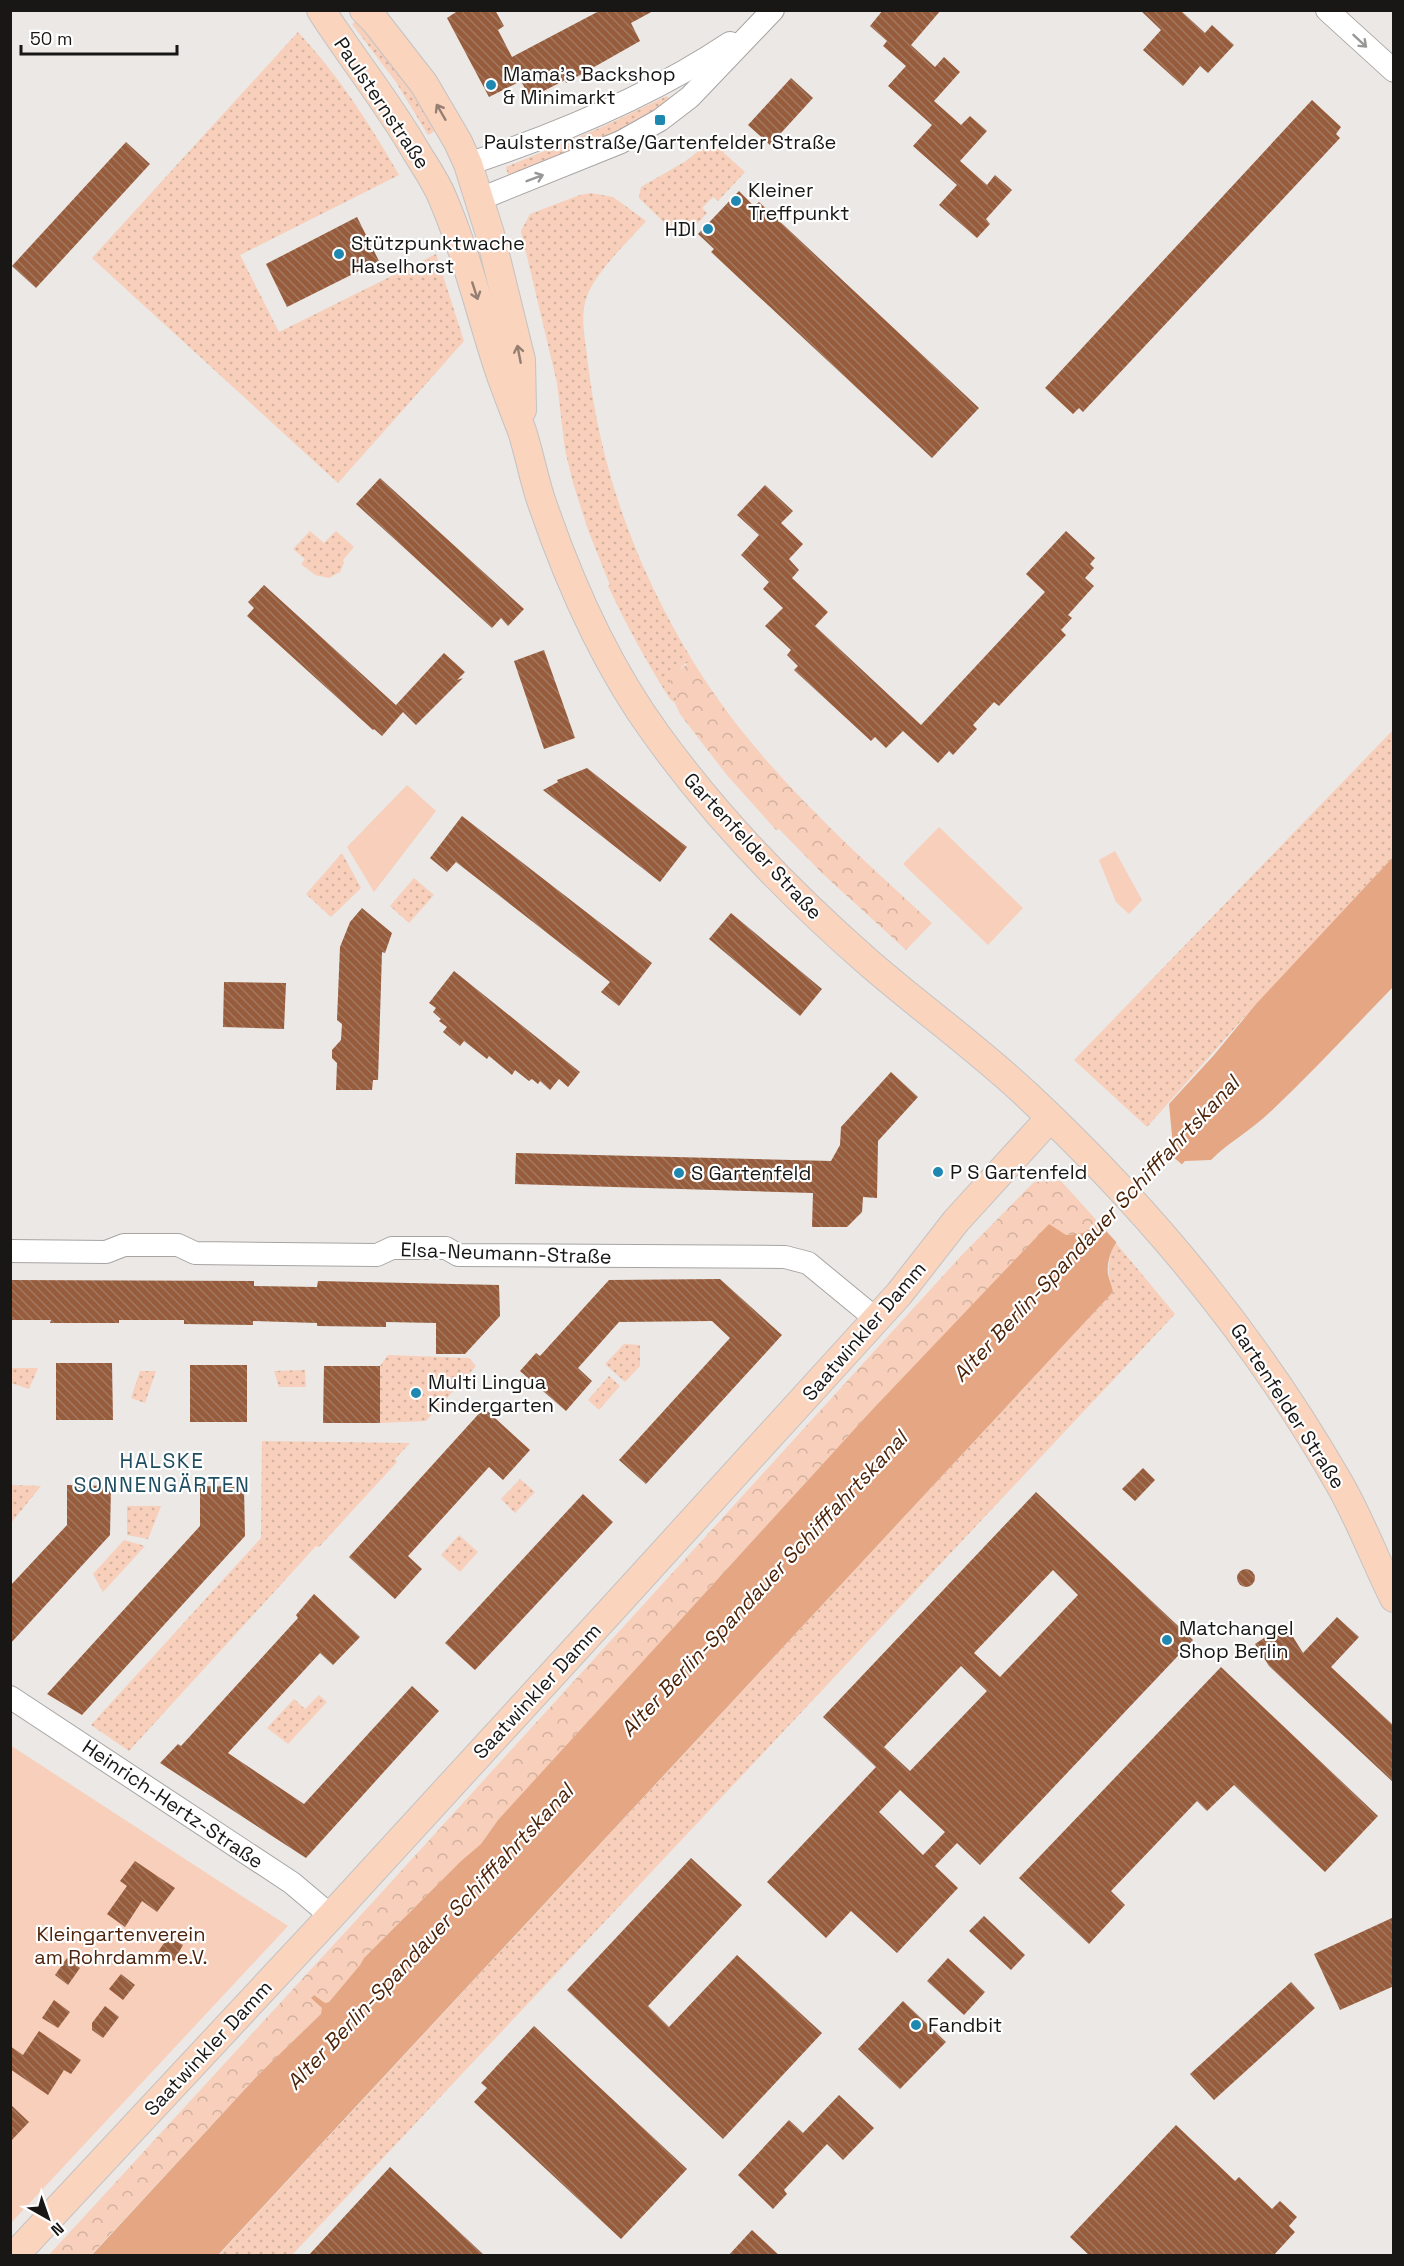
<svg xmlns="http://www.w3.org/2000/svg" width="1404" height="2266" font-family="'Space Grotesk',sans-serif">
<style>
.grass{fill:url(#grass-dots)}
.forest{fill:url(#forest-crowns)}
.garden{fill:#f7cfba}
.water{fill:#e5a684}
.pier{fill:#ebe8e6}
.building{fill:url(#building-back-hatch);fill-rule:evenodd}
.lines{fill:none;stroke-linecap:round;stroke-linejoin:round}
.minor-casing{stroke:#a7a4a3;stroke-width:24}
.major-casing{stroke:#c3c3c2;stroke-width:30}
.minor{stroke:#fff;stroke-width:22}
.major{stroke:#fbd4be;stroke-width:28}
.oneway{stroke:#979796}
.oneway2{stroke:#957f72}
.poi-dot{fill:#1e88b0;stroke:#fff;stroke-width:2}
.labels{text-anchor:middle;stroke-width:4.5;stroke-linejoin:round;paint-order:stroke}
.poi-label{font-size:20px;fill:#181716;stroke:#fff;text-anchor:start}
.street-label{font-size:20px;fill:#181716;stroke:#fff}
.park-label{font-size:20px;fill:#4e250c;stroke:#fff}
.water-label{font-size:21px;font-style:italic;fill:#4c240a;stroke:#fff}
.neighbourhood-label{font-size:21px;letter-spacing:1.5px;fill:#1f4d61;stroke:#fff}
</style>
<defs>
<pattern id="grass-dots" width="8" height="8" patternUnits="userSpaceOnUse" patternTransform="scale(1.5)"><rect width="8" height="8" fill="#f7cfba"/><path d="M2 2h.1M6 6h.1" fill="none" stroke="#d3b19f" stroke-width="1.8" stroke-linecap="round"/></pattern>
<pattern id="forest-crowns" width="20" height="18" patternUnits="userSpaceOnUse" patternTransform="scale(1.5)"><rect width="20" height="18" fill="#f7cfba"/><path d="M2 6a3 3 0 1 1 6 0M12 15a3 3 0 1 1 6 0" fill="none" stroke="#d3b19f"/></pattern>
<pattern id="building-back-hatch" width="6" height="6" patternUnits="userSpaceOnUse" patternTransform="scale(1.5)"><rect width="6" height="6" fill="#965c3c"/><path d="M-1 5l2 2M0 0l6 6M5-1l2 2" fill="none" stroke="#a17862"/></pattern>
</defs>
<rect width="100%" height="100%" fill="#ebe8e6"/>
<g class="grass">
<path d="M359 19 387 53 439 129 428 135 396 82 352 24Z"/>
<path d="M298 32C338 75 370 124 399 175L240 255 279 332 436 254 464 341 338 483 92 258Z"/>
<path d="M667 96 671 100 622 131 509 179 506 167 602 127Z"/>
<path d="M717 136 726 147 724 153 745 172 718 201 713 197 702 208 707 213 682 240 639 198 641 187 686 161Z"/>
<path d="M591 193 613 197 646 221C628 242 597 270 587 296 579 317 586 342 588 364 601 473 637 570 694 663 682 660 677 674 671 683L678 696 675 703 670 699C647 663 627 626 608 586L610 585 588 530 573 483 565 450 557 383 521 231 530 214 580 195Z"/>
<path d="M310 531 324 543 336 531 354 547 343 560 344 563 340 572 329 578 315 575 301 564 305 559 293 549Z"/>
<path d="M1393 730V857L1256 1004 1147 1127 1074 1060Z"/>
<path d="M342 853 361 888 331 917 306 894Z"/>
<path d="M414 878 434 895 409 923 390 906Z"/>
<path d="M1115 1242 1175 1314 292 2255 218 2256 1113 1292C1107 1271 1107 1263 1115 1242Z"/>
<path d="M624 1344 640 1345V1366L625 1382 605 1364Z"/>
<path d="M388 1355 469 1358 476 1366 426 1421 380 1423V1366Z"/>
<path d="M11 1368H38L29 1389 11 1383Z"/>
<path d="M305 1370 306 1387H279L274 1371Z"/>
<path d="M140 1371H156L145 1403 131 1398Z"/>
<path d="M609 1376 620 1386 599 1410 588 1400Z"/>
<path d="M262 1441 410 1443 395 1459 397 1462 319 1547 316 1546 129 1751 91 1725 261 1538Z"/>
<path d="M520 1479 535 1492 515 1513 501 1499Z"/>
<path d="M11 1485 41 1486 11 1523 10 1485Z"/>
<path d="M127 1506H161L148 1539 127 1535Z"/>
<path d="M459 1535 478 1552 460 1572 441 1555Z"/>
<path d="M124 1540 145 1546 103 1592 93 1574Z"/>
<path d="M319 1695 327 1702 288 1744 267 1728 294 1699 305 1709Z"/>
</g>
<g class="forest">
<path d="M690 662 694 663C756 764 846 844 932 923L906 950 823 874 779 829 776 830 726 774 680 714 675 703 677 696 671 683V676Z"/>
<path d="M1061 1181 1099 1223 1083 1233 1066 1235 1049 1225 871 1411 498 1820 481 1844 461 1861 364 1958 360 1965 329 2002 325 2003 314 1995 312 1997 322 2008V2013L259 2074 91 2255 48 2256 371 1904 961 1256 1034 1182Z"/>
</g>
<g class="garden">
<path d="M407 785 436 811 374 892 347 847Z"/>
<path d="M939 827 1023 908 988 945 903 864Z"/>
<path d="M1115 851 1142 900 1129 914 1116 902 1099 860Z"/>
<path d="M10 1745 288 1926 11 2223H10Z"/>
</g>
<path class="water" d="M1393 857V987C1352 1029 1312 1073 1268 1114 1250 1131 1229 1142 1211 1160L1185 1161 1161 1187V1194C1141 1215 1104 1242 1108 1274 1109 1280 1112 1286 1113 1292L218 2255 91 2256 259 2074 321 2014 322 2008 311 1998 314 1995 325 2003 329 2002 360 1965 364 1958 461 1861 481 1844 498 1820 871 1411 1049 1224 1066 1235 1083 1233 1099 1223 1173 1146 1169 1104 1214 1055 1256 1004Z"/>
<path class="pier" d="M1165 1150 1185 1167 1164 1188 1163 1196 1118 1244 1097 1221Z"/>
<g class="building">
<path d="M459 10H495L504 26 498 30 512 57 601 10H655L631 23 640 41 566 83 565 80 530 98 521 81 489 97 447 18Z"/>
<path d="M883 10H941L911 45 935 67 944 57 960 72 934 101 961 125 970 116 987 131 960 161 987 185 995 175 1012 190 986 219 990 224 977 238 939 205 957 185 913 146 932 125 888 86 906 66 883 46 887 41 870 26Z"/>
<path d="M1140 10H1180L1205 33 1212 25 1234 45 1208 73 1200 66 1183 86 1143 50 1161 30Z"/>
<path d="M791 78 813 98 770 145 748 125Z"/>
<path d="M1312 100 1341 127 1336 134 1340 138 1083 412 1079 408 1073 414 1045 388Z"/>
<path d="M126 142 150 164 36 288 12 266Z"/>
<path d="M739 191 754 206 759 202 979 408 932 458 711 252 714 249 698 234Z"/>
<path d="M357 217 379 261 287 307 266 264Z"/>
<path d="M380 478 524 609 508 626 501 618 492 628 356 504Z"/>
<path d="M765 485 793 511 781 523 803 544 789 559 799 570 792 578 828 612 815 626 921 725 1045 592 1026 574 1066 531 1095 558 1090 564 1094 568 1085 578 1094 586 1068 615 1072 618 1061 630 1066 635 999 706 994 702 973 725 977 729 953 755 949 751 938 763 903 731 886 748 875 737 871 741 794 670 798 666 787 655 791 650 765 626 783 608 763 589 769 582 741 555 759 535 737 515Z"/>
<path d="M264 585 398 707 396 705 444 653 465 672 457 680 463 678 416 725 403 712 382 736 374 729 373 730 247 616 254 608 248 602Z"/>
<path d="M544 650 575 738 544 749 514 661Z"/>
<path d="M587 768 687 847 660 882 543 790 558 782 557 780Z"/>
<path d="M462 816 652 963 619 1006 601 992 610 982 456 862 447 872 430 858Z"/>
<path d="M362 908 392 933 385 953 382 952 378 1080H373L372 1090H336L337 1063 332 1058V1050L341 1040 342 1024 337 1020 340 947 350 922Z"/>
<path d="M731 913 822 989 800 1016 709 939Z"/>
<path d="M454 971 580 1072 568 1087 559 1079 550 1090 540 1081 538 1084 532 1079 529 1081 515 1070 512 1075 489 1056 487 1059 464 1041 460 1046 443 1032 447 1027 439 1021 441 1019 433 1012 436 1008 429 1003Z"/>
<path d="M224 982 286 983 284 1029 223 1027Z"/>
<path d="M891 1072 918 1097 878 1141 877 1198 863 1197 862 1212 847 1227H812L813 1193 515 1184 516 1153 831 1161 840 1145 841 1127Z"/>
<path d="M720 1279 782 1335 646 1484 619 1460 730 1338 712 1321 619 1322 578 1368 592 1381 566 1411 520 1371 536 1353 540 1356 609 1280Z"/>
<path d="M10 1280 254 1281V1286L317 1287 318 1281 499 1285 500 1316 465 1354H436V1323L386 1322V1327L317 1326V1323L253 1321V1325L184 1324V1320H119V1323H50L51 1320H10Z"/>
<path d="M56 1363H112L113 1420H56Z"/>
<rect x="190" y="1365" width="57" height="57"/>
<path d="M324 1366H380V1423H323Z"/>
<path d="M484 1408 530 1450 503 1480 489 1467 408 1556 422 1569 395 1599 349 1557Z"/>
<path d="M1143 1468 1155 1480 1135 1501 1122 1489Z"/>
<path d="M67 1485 111 1486 110 1535 10 1644V1586L67 1525Z"/>
<path d="M200 1486 244 1487 245 1536 82 1715 47 1694 200 1526Z"/>
<path d="M1036 1492 1193 1640 980 1865 957 1843 935 1866 958 1888 897 1953 851 1911 826 1938 767 1882 876 1767 823 1717ZM1053 1570 1078 1595 1000 1677 974 1653ZM961 1666 987 1691 910 1771 884 1747ZM900 1790 945 1832 923 1855 879 1812Z"/>
<path d="M583 1494 613 1522 475 1670 445 1643Z"/>
<circle cx="1246" cy="1578" r="9"/>
<path d="M314 1594 360 1637 333 1665 320 1653 228 1753 304 1804 412 1686 439 1711 306 1858 160 1763 178 1744 181 1746 298 1618 296 1615Z"/>
<path d="M1337 1617 1359 1637 1331 1667 1394 1726V1783L1269 1666 1255 1644 1285 1624 1303 1653Z"/>
<path d="M1221 1667 1378 1816 1325 1872 1234 1785 1207 1811 1197 1801 1111 1891 1125 1905 1089 1944 1019 1878Z"/>
<path d="M691 1858 742 1905 648 2006 669 2027 737 1955 822 2033 723 2139 567 1990Z"/>
<path d="M135 1861 175 1888 157 1912 142 1901 125 1927 107 1914 127 1886 120 1881Z"/>
<path d="M984 1916 1025 1955 1011 1970 969 1931Z"/>
<path d="M1394 1917V1986L1340 2010 1314 1954Z"/>
<path d="M168 1937 183 1945 174 1961 158 1952Z"/>
<path d="M67 1958 80 1968 68 1985 55 1975Z"/>
<path d="M948 1958 985 1992 964 2015 927 1981Z"/>
<path d="M121 1974 135 1985 123 2000 109 1989Z"/>
<path d="M1291 1982 1315 2008 1214 2100 1190 2074Z"/>
<path d="M54 2000 70 2012 58 2028 42 2018Z"/>
<path d="M903 2001 946 2042 900 2089 858 2049Z"/>
<path d="M105 2006 119 2017 103 2038 92 2030V2023Z"/>
<path d="M534 2026 687 2169 621 2239 474 2102 487 2088 481 2083Z"/>
<path d="M39 2031 81 2060 71 2074 64 2070 48 2095 10 2069V2046L23 2055Z"/>
<path d="M839 2095 874 2128 843 2160 827 2144 784 2190 787 2194 773 2209 738 2175 789 2120 803 2133Z"/>
<path d="M10 2104 29 2122 10 2142Z"/>
<path d="M1176 2125 1235 2181 1239 2177 1272 2209 1280 2201 1297 2217 1289 2226 1295 2232 1273 2256H1090L1070 2237Z"/>
<path d="M390 2167 485 2256H308Z"/>
<path d="M752 2230 780 2256H728Z"/>
</g>
<g class="lines">
<defs>
<g id="minor">
<path d="M1327 10 1394 71"/>
<path d="M468 164C559 134 651 96 730 43"/>
<path d="M480 199 621 142 660 120 690 97 773 10"/>
<path d="M10 1251 106 1252 124 1245H178L195 1253 377 1255 392 1248H446L458 1255 785 1257 808 1263 876 1319"/>
<path d="M10 1697 292 1883 331 1916"/>
</g>
<g id="major">
<path d="M321 10C351 57 386 100 414 148 424 165 436 181 443 199 466 253 480 311 498 367 505 388 514 410 522 431 529 453 533 475 540 497 568 580 604 663 656 734 717 819 790 894 869 963 921 1008 977 1048 1027 1095 1149 1209 1256 1338 1339 1483 1360 1519 1375 1560 1394 1598"/>
<path d="M364 10 375 21 424 84 458 142 468 164 490 234 521 360 522 410"/>
<path d="M14 2256 331 1916 615 1606 899 1294 956 1221 1050 1118"/>
</g>
</defs>
<use href="#minor" class="minor-casing"/>
<use href="#major" class="major-casing"/>
<use href="#minor" class="minor"/>
<use href="#major" class="major"/>
</g>
<defs><path id="oneway-shaft" d="M-6 0H5M1.5-3L5.5 0L1.5 3" fill="none" stroke-width="1.6" stroke-linecap="round" stroke-linejoin="round" transform="scale(1.5)"/></defs>
<g class="oneway">
<use href="#oneway-shaft" transform="translate(1360 41) rotate(43)"/>
<use href="#oneway-shaft" transform="translate(535 178) rotate(-21)"/>
</g>
<g class="oneway2">
<use href="#oneway-shaft" transform="translate(441 112) rotate(-120)"/>
<use href="#oneway-shaft" transform="translate(475 291) rotate(72)"/>
<use href="#oneway-shaft" transform="translate(519 354) rotate(-101)"/>
</g>
<g class="poi-dot">
<circle cx="491" cy="85" r="6"/>
<rect x="654" y="114" width="12" height="12" rx="3"/>
<circle cx="736" cy="201" r="6"/>
<circle cx="708" cy="229" r="6"/>
<circle cx="339" cy="254" r="6"/>
<circle cx="938" cy="1172" r="6"/>
<circle cx="679" cy="1173" r="6"/>
<circle cx="416" cy="1393" r="6"/>
<circle cx="1167" cy="1640" r="6"/>
<circle cx="916" cy="2025" r="6"/>
</g>
<g class="labels">
<g class="poi-label">
<text x="503" y="81">Mama's Backshop<tspan x="503" dy="23">&amp; Minimarkt</tspan></text>
<text x="660" y="149" text-anchor="middle">Paulsternstraße/Gartenfelder Straße</text>
<text x="748" y="197">Kleiner<tspan x="748" dy="23">Treffpunkt</tspan></text>
<text x="696" y="236" text-anchor="end">HDI</text>
<text x="351" y="250">Stützpunktwache<tspan x="351" dy="23">Haselhorst</tspan></text>
<text x="950" y="1179">P S Gartenfeld</text>
<text x="691" y="1180">S Gartenfeld</text>
<text x="428" y="1389">Multi Lingua<tspan x="428" dy="23">Kindergarten</tspan></text>
<text x="1179" y="1635">Matchangel<tspan x="1179" dy="23">Shop Berlin</tspan></text>
<text x="928" y="2032">Fandbit</text>
</g>
<g class="street-label">
<text transform="translate(382 103) rotate(56)" y="7">Paulsternstraße</text>
<text transform="translate(753 846) rotate(47)" y="7">Gartenfelder Straße</text>
<text transform="translate(506 1253) rotate(2)" y="7">Elsa-Neumann-Straße</text>
<text transform="translate(864 1331) rotate(-49)" y="7">Saatwinkler Damm</text>
<text transform="translate(1288 1406) rotate(57)" y="7">Gartenfelder Straße</text>
<text transform="translate(537 1691) rotate(-47)" y="7">Saatwinkler Damm</text>
<text transform="translate(173 1804) rotate(34)" y="7">Heinrich-Hertz-Straße</text>
<text transform="translate(208 2048) rotate(-47)" y="7">Saatwinkler Damm</text>
</g>
<g class="park-label">
<text x="121" y="1941">Kleingartenverein<tspan x="121" dy="23">am Rohrdamm e.V.</tspan></text>
</g>
<g class="water-label">
<text transform="translate(1096 1229) rotate(-47)" y="7">Alter Berlin-Spandauer Schifffahrtskanal</text>
<text transform="translate(764 1584) rotate(-47)" y="7">Alter Berlin-Spandauer Schifffahrtskanal</text>
<text transform="translate(430 1937) rotate(-47)" y="7">Alter Berlin-Spandauer Schifffahrtskanal</text>
</g>
<g class="neighbourhood-label">
<text x="162" y="1468">HALSKE<tspan x="162" dy="24">SONNENGÄRTEN</tspan></text>
</g>
</g>
<rect width="1404" height="2266" fill="none" stroke="#181716" stroke-width="24"/>
<g transform="translate(48 2218) rotate(140)" stroke="#ffffff" stroke-width="4.5" paint-order="stroke">
<path d="M0-4.5L10 22L0 15L-10 22Z" fill="#181716"/>
<text y="-9" font-size="16" font-weight="bold" text-anchor="middle" fill="#181716">N</text>
</g>
<path d="M21 45v9h156v-9" fill="none" stroke="#181716" stroke-width="3"/>
<text x="30" y="45" font-size="18" fill="#181716" stroke="#ffffff" stroke-width="4.5" paint-order="stroke">50 m</text>
</svg>
